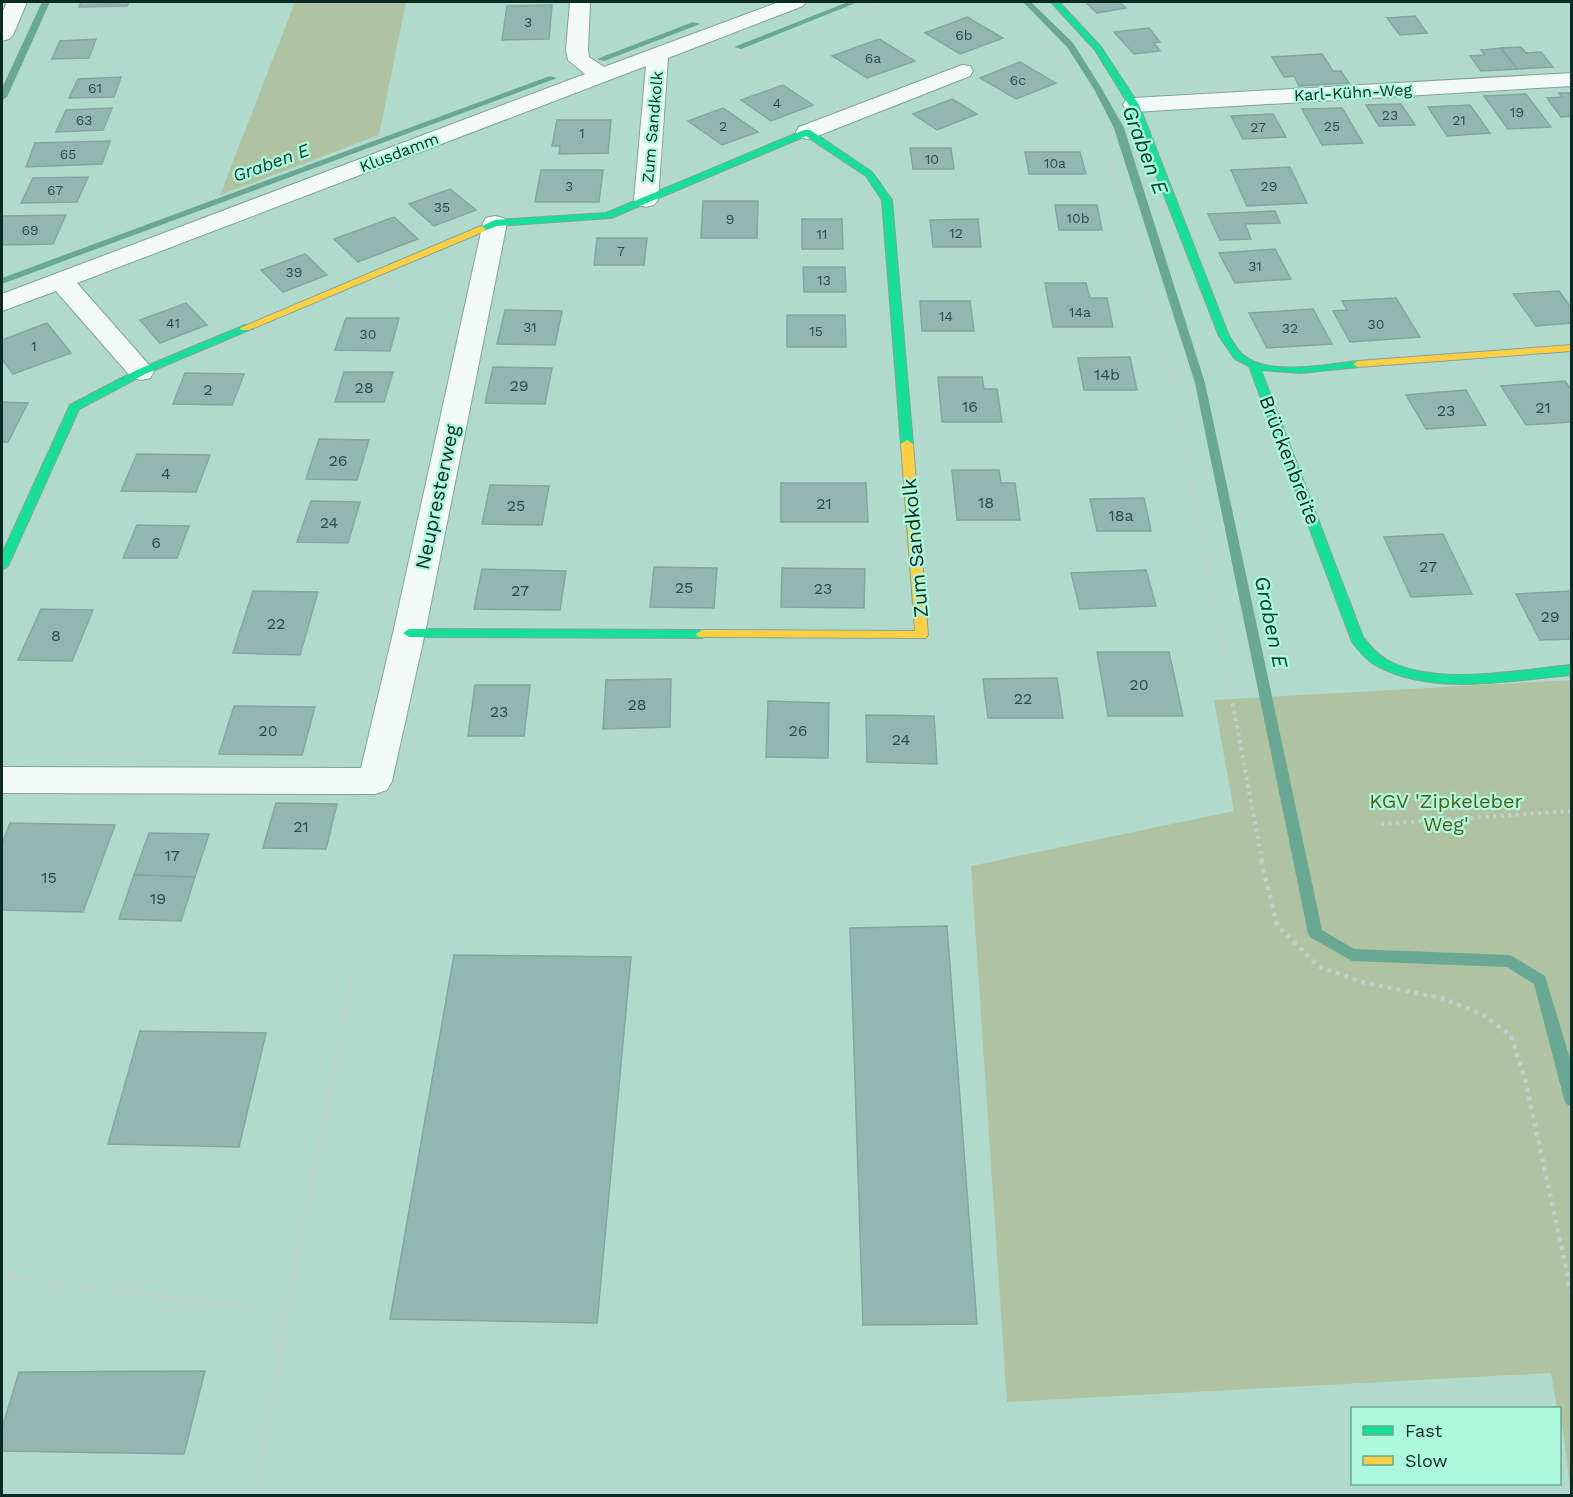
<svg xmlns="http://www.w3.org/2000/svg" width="1573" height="1497" font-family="'Work Sans',sans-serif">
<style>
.green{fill:#afc3a2}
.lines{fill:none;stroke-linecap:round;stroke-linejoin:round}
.stream{fill:#69a893;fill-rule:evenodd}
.building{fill:#93b7b0;stroke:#84a7a1;stroke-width:1.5}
.street-casing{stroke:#83a499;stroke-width:2}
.fast-casing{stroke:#83a499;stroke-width:2}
.slow-casing{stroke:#83a499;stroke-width:2}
.path-far2{stroke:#c2d0cb;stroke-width:3;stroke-dasharray:2 3;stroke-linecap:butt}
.path-far1{stroke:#c2d0cb;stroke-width:4;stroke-dasharray:3 4.5;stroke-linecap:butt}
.path{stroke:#c2d0cb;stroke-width:4.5;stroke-dasharray:4 5;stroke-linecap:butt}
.street{fill:#f3f9f7;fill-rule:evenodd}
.fast{fill:#16e098;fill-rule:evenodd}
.slow{fill:#ffcf43;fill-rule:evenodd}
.labels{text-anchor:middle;stroke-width:4.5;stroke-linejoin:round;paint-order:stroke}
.far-number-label{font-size:14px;fill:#2d4e46}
.far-street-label{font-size:16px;fill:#0b2b22;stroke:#acf9de}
.number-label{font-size:16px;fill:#2d4e46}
.far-water-label{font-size:18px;font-style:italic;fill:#004131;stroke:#acf9de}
.street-label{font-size:20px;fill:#0b2b22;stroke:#acf9de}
.park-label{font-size:20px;fill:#595912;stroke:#acf9de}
.water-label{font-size:21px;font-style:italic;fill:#004131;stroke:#acf9de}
</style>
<rect width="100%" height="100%" fill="#b0dacc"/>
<g class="green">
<path d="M295 2H406L379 135 220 195Z"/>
<path d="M1571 680V1494L1560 1408H1557L1551 1373 1007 1402 971 866 1234 811 1214 700Z"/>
</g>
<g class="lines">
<g class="stream">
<path d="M42 2H50L7 97 2 100V88Z"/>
<path d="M848 2H858L741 49 734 47Z"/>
<path d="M1023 2H1031L1073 43 1102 89 1124 128 1205 383 1322 930 1354 949 1510 955 1545 976 1572 1065V1106L1566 1104 1564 1099 1534 984 1507 967 1352 961 1310 937 1308 933 1195 383 1114 128 1094 89 1067 47Z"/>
<path d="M693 22 700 24 604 61 597 59Z"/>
<path d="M550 76 557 78 2 284V278Z"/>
</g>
</g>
<g class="building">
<path d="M81 2H129L127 6 79 7Z"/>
<path d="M1085 2H1119L1126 8 1097 13Z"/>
<path d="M552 5 549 39 502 40 507 6Z"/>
<path d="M1415 16 1427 33 1400 35 1387 18Z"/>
<path d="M967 17 1003 38 960 54 925 33Z"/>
<path d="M1149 28 1160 42 1154 43 1160 51 1134 54 1114 32Z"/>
<path d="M96 39 89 58 52 59 60 41Z"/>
<path d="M879 39 915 61 867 78 832 56Z"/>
<path d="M1521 47 1526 53 1541 52 1553 67 1517 69 1501 48Z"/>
<path d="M1501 48 1517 69 1481 71 1470 56 1485 55 1481 50Z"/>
<path d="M1322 54 1333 71H1341L1349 83 1299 86 1294 76 1284 77 1272 57Z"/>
<path d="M1020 62 1056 83 1016 99 980 78Z"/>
<path d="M121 77 114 97 69 98 78 79Z"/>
<path d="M783 85 813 105 771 121 741 100Z"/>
<path d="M1559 93H1572V116L1561 117 1547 98 1562 97Z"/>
<path d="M1526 94 1551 127 1508 129 1484 96Z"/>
<path d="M952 99 977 114 937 130 913 114Z"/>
<path d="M1401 104 1415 125 1379 126 1366 105Z"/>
<path d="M1470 105 1490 133 1447 136 1428 107Z"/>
<path d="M112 108 103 130 56 132 66 110Z"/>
<path d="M723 108 758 132 722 145 688 121Z"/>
<path d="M1342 108 1363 143 1322 145 1302 109Z"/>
<path d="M1273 114 1286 137 1243 139 1231 116Z"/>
<path d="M557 120H611L608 153 559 154 560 146H552Z"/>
<path d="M110 141 102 164 26 167 35 143Z"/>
<path d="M910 148H951L954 169H913Z"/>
<path d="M1025 152H1080L1086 174H1029Z"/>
<path d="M1290 167 1307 203 1247 206 1231 170Z"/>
<path d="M541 170H603L599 202H535Z"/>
<path d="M88 177 77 202 21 203 33 178Z"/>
<path d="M450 189 476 210 434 226 409 204Z"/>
<path d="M703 201H758L757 238H701Z"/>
<path d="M1055 205H1097L1102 230H1059Z"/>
<path d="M1275 211 1280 223 1245 224 1251 239 1220 240 1208 214Z"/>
<path d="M66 215 53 244 2 245V216Z"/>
<path d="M394 217 418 239 358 262 334 239Z"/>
<path d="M802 219H842L843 249H802Z"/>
<path d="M978 219 981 247H933L930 220Z"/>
<path d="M597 238H647L644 265H594Z"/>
<path d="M1275 249 1291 279 1235 283 1219 253Z"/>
<path d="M305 254 327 275 283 292 261 270Z"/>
<path d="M803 267H845L846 292H804Z"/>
<path d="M1045 283H1086L1090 298H1107L1113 327H1053Z"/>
<path d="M1559 291 1572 309V323L1536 326 1513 294Z"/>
<path d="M1396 298 1420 337 1350 342 1333 311 1347 310 1342 301Z"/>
<path d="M920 301H970L974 331H922Z"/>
<path d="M186 303 207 325 160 343 140 320Z"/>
<path d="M1313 309 1332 344 1267 348 1249 313Z"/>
<path d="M505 310 562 311 555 345 497 344Z"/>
<path d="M787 315H845L846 347H787Z"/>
<path d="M346 318H399L390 351 335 350Z"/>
<path d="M47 323 71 353 13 374 2 359V340Z"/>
<path d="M1130 357 1137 390H1084L1078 358Z"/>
<path d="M493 367 552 368 545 404 485 403Z"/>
<path d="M344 372H393L384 402H335Z"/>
<path d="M185 373 244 374 232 405 173 404Z"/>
<path d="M938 377H982L984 389H997L1002 422H942Z"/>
<path d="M1565 381 1572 391V422L1526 425 1501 386Z"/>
<path d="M1466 390 1486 425 1426 429 1406 395Z"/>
<path d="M2 402 28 403 8 442H2Z"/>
<path d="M319 439 369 440 357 480 306 479Z"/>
<path d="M137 454 210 455 196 492 121 491Z"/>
<path d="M952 470H999L1001 483H1015L1020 520H957Z"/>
<path d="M781 483H866L868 522H781Z"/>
<path d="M490 485 549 486 542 525 482 524Z"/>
<path d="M1144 498 1151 531H1097L1090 499Z"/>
<path d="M311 501 360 502 348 543 297 542Z"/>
<path d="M137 525 189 526 177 558H123Z"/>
<path d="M1443 534 1472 594 1411 597 1384 537Z"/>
<path d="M654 567 717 568 714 608 650 607Z"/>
<path d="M782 568 865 569 864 608 781 607Z"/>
<path d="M482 569 566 571 560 610 474 609Z"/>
<path d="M1146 570 1156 606 1080 609 1071 573Z"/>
<path d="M253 591 318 592 300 655 233 653Z"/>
<path d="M1572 591V639L1540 640 1516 594Z"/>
<path d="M41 609 93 610 72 661 18 660Z"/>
<path d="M1097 652H1169L1183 716H1108Z"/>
<path d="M1057 678 1063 718H988L983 679Z"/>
<path d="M671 679 670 727 603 729 606 680Z"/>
<path d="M475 685H530L524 736H468Z"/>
<path d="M768 701 829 703 828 758 766 757Z"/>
<path d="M234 706 315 707 302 755 219 754Z"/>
<path d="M866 715 934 716 937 764 867 762Z"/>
<path d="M276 803 337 804 326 849 263 848Z"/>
<path d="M10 823 115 825 83 912 2 910V844Z"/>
<path d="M149 833 209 834 195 877 134 875Z"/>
<path d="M134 875 195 877 181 921 119 919Z"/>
<path d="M947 926 977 1324 863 1325 850 928Z"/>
<path d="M454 955 631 957 597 1323 390 1319Z"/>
<path d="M140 1031 266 1033 239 1147 108 1144Z"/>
<path d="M205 1371 184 1454 2 1451V1428L19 1372Z"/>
</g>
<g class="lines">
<defs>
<g id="street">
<path d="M7 2H27L13 35 9 39 2 41V13Z"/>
<path d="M570 2H590L588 50 589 57 604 67 779 2H806L803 6 668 58 658 200 654 205 646 207 638 205 634 200 646 66 77 283 150 366 154 372 150 378 141 380 132 378 56 291 2 311V294L585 74 568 60 566 50Z"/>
<path d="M962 65 970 66 973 71 970 76 815 137 807 139 799 137 796 132 799 127Z"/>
<path d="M1572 73V86L1134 112 1126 110 1123 105 1126 100 1134 98Z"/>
<path d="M495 216 504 218 507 223 425 633 392 781 387 790 375 794 2 793V767L361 768 393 633 483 223 486 218Z"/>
</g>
<g id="fast">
<path d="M1051 2H1059L1101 47 1139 105 1229 336C1234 343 1237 350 1243 355 1269 377 1327 364 1358 361L1363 364 1358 367 1301 373 1261 370 1363 637C1370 646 1377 654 1387 660 1435 687 1518 670 1572 665V675C1510 680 1437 696 1379 667 1368 662 1360 652 1352 642L1249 366 1235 359 1219 336 1129 105 1095 50Z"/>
<path d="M804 130H810L872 172 892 200 913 444 911 447 907 448 901 444 882 200 866 176 806 136 611 218 497 226 481 232 476 229 495 220 606 213Z"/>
<path d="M245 325 249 326V330L145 374 79 409 8 566 2 570V554L70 405 137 370Z"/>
<path d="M409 629 702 630 708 634 702 638 409 637 403 633Z"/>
</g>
<g id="slow">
<path d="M481 226 486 229 485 231 249 330H241L240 328Z"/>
<path d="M1572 345V351L1358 367 1353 364 1358 361Z"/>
<path d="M907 440 913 444 928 635 926 638 698 637 696 634 702 630 915 631 901 444Z"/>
</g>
</defs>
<use href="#street" class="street-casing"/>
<use href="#fast" class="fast-casing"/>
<use href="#slow" class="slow-casing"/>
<g class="path-far2">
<path d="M1008 2 1026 18"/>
<path d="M1042 38 1072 75 1108 153 1141 259 1169 374"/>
<path d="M733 60 801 38 889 2"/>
</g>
<g class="path-far1">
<path d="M1169 372 1179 414 1262 861"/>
<path d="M1381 824 1572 811"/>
</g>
<g class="path">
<path d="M1261 860 1277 925 1318 966 1361 982 1441 998 1484 1015 1511 1036 1525 1079 1572 1296"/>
<path d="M2 1276 286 1313"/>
<path d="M253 1496 276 1381 286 1313 354 969"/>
</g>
<use href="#street" class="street"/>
<use href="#fast" class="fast"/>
<use href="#slow" class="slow"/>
</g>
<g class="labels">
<g class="far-number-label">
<text x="528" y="27">3</text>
<text x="964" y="40">6b</text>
<text x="873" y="63">6a</text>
<text x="1018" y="85">6c</text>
<text x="95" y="93">61</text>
<text x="777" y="108">4</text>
<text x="1517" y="117">19</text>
<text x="1390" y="120">23</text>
<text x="84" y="125">63</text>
<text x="1459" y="125">21</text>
<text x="723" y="131">2</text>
<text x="1332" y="131">25</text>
<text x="1258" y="132">27</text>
<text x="582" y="138">1</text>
<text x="68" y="159">65</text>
<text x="932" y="164">10</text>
<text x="1055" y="168">10a</text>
<text x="569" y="191">3</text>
<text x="1269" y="191">29</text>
<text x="55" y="195">67</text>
<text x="442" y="212">35</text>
<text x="1078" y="223">10b</text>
<text x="730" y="224">9</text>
<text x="30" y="235">69</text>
<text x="956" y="238">12</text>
<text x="822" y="239">11</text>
<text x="621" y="256">7</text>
<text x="1255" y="271">31</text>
<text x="294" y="277">39</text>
<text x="824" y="285">13</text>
<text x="1080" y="317">14a</text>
<text x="946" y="321">14</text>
<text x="173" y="328">41</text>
<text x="1376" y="329">30</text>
<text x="530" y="332">31</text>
<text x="1290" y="333">32</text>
<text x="816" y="336">15</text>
<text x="368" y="339">30</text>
<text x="34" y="351">1</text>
</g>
<g class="far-street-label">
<text transform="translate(1353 92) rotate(-3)" y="6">Karl-Kühn-Weg</text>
<text transform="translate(652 127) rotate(-85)" y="6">Zum Sandkolk</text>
<text transform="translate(399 152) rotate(-21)" y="6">Klusdamm</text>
</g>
<g class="number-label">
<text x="1107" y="380">14b</text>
<text x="519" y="391">29</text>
<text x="364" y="393">28</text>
<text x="208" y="395">2</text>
<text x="970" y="412">16</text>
<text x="1543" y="413">21</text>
<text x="1446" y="416">23</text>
<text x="338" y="466">26</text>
<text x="166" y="479">4</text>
<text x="986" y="508">18</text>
<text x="824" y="509">21</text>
<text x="516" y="511">25</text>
<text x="1121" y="521">18a</text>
<text x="329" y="528">24</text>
<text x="156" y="548">6</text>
<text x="1428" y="572">27</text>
<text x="684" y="593">25</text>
<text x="823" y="594">23</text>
<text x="520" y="596">27</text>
<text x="1550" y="622">29</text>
<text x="276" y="629">22</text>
<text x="56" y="641">8</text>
<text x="1139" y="690">20</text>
<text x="1023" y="704">22</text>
<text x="637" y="710">28</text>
<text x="499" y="717">23</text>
<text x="268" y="736">20</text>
<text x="798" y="736">26</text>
<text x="901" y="745">24</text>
<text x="301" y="832">21</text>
<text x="172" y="861">17</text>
<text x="49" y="883">15</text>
<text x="158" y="904">19</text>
</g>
<g class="far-water-label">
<text transform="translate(271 163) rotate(-20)" y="6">Graben E</text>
</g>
<g class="street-label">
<text transform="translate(1290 460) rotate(69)" y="7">Brückenbreite</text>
<text transform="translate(437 497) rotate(-78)" y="7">Neupresterweg</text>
<text transform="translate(915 548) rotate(-95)" y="7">Zum Sandkolk</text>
</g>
<g class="park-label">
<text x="1446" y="808">KGV 'Zipkeleber<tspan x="1446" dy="23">Weg'</tspan></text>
</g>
<g class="water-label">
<text transform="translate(1145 150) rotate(69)" y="7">Graben E</text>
<text transform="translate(1271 622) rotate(78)" y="7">Graben E</text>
</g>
</g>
<rect width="1573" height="1497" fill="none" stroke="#0b2b22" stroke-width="6"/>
<rect x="1351" y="1407" width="210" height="78" fill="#acf9de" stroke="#6ca793" stroke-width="1.5"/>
<rect x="1363" y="1426" width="30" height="9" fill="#16e098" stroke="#6ca793" stroke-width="1.5"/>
<text x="1405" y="1437" font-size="18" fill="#0b2b22">Fast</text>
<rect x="1363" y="1456" width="30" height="9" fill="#ffcf43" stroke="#6ca793" stroke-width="1.5"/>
<text x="1405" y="1467" font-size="18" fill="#0b2b22">Slow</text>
</svg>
